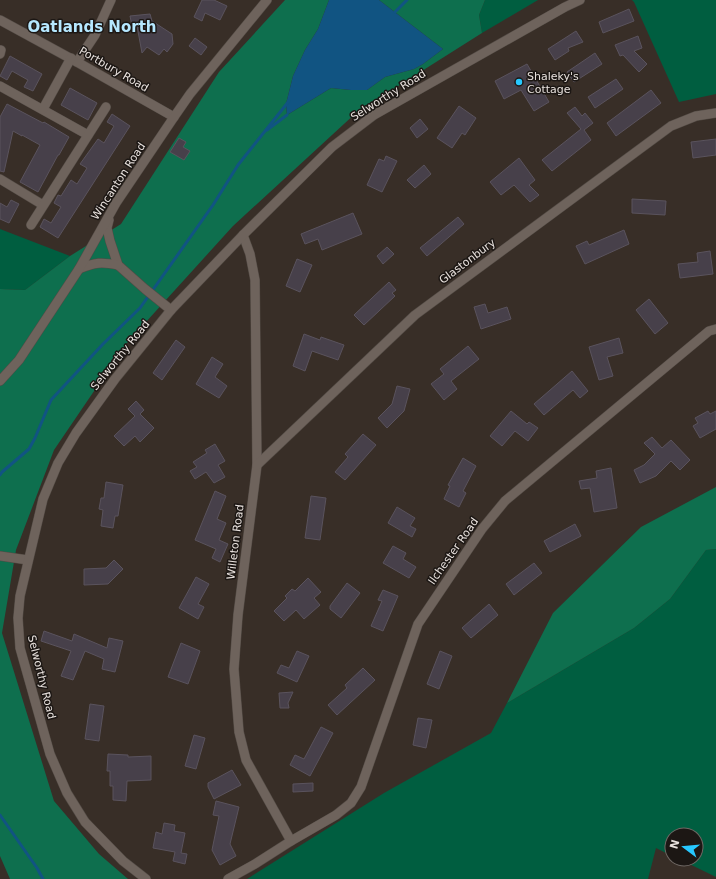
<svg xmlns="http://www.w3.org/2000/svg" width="716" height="879" font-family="'DejaVu Sans',sans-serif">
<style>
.green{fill:#005e40}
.forest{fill:#0e6f4e}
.water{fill:#115482}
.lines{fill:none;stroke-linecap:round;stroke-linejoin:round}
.stream{stroke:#115482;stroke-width:3}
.building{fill:#47404a;stroke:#5a535d}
.street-casing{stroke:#534b45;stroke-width:10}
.street{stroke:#6e635c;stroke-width:9}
.poi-dot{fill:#27c8ff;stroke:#1c1714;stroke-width:1.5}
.labels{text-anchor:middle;stroke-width:3;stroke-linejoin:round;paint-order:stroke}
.street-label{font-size:11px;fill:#e8e1dd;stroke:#1c1714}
.poi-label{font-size:11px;fill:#e8e1dd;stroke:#1c1714;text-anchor:start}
.district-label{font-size:15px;font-weight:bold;fill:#b6e8ff;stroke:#1c1714}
</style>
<rect width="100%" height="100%" fill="#382e27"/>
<g class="green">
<path d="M485 0H538L482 33 479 15Z"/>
<path d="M632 0H716V94L679 102 634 2Z"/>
<path d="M0 229 70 256 25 290 0 289Z"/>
<path d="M716 549V877L679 859H696V835H672V856L656 848 648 879H247L384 793 491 733 507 703 634 628 670 599 706 550Z"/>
</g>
<g class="forest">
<path d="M285 0H329L318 29 305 50 293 76 286 104 287 115 331 88 351 90H367L385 77 414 69 423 64 443 49 379 0H485L479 15 482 33 357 112 233 226 126 344 54 450 16 550 2 633 54 801 99 854 128 879H10L0 856V289L25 290 70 256 121 224 219 72Z"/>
<path d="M716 487V549L706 550 670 599 634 628 507 703 553 613 641 527Z"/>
</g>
<path class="water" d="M329 0H379L443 49 423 64 414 69 385 77 367 90H351L331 88 287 115 286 104 293 76 305 50 318 29Z"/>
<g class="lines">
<g class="stream">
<path d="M395 12 407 0"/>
<path d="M267 130 287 115"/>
<path d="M0 475 2 472 29 449 35 438 51 400 103 344 140 308 213 205 238 165 289 101"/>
<path d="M0 815 37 868 43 879"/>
</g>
</g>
<g class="building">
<path d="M202 0H214L227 6 220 20 205 13 202 21 194 17Z"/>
<path d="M629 9 634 21 603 33 599 22Z"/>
<path d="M150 14 152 21 172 34 173 44 167 52 164 49 159 55 147 47 142 53 137 26H132L130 16Z"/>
<path d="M576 31 583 42 568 48 569 51 555 60 548 49Z"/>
<path d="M638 36 642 48 634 51 647 64 639 72 623 55 620 56 615 45Z"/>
<path d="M195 38 207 47 201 55 189 46Z"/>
<path d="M595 53 602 64 574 82 567 72Z"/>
<path d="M10 56 42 74 33 91 24 87 28 80 12 71 7 80 0 76Z"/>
<path d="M527 64 549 102 534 111 521 90 504 99 495 81Z"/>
<path d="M616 79 623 89 595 108 588 97Z"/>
<path d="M70 88 97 103 88 120 61 105Z"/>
<path d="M651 90 661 103 616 136 607 123Z"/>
<path d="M7 104 43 123 44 122 69 137 59 155H58L38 192 20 182 40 145 22 135V136L13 131 4 172 0 171V117Z"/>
<path d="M459 106 476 118 465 135 462 133 452 148 437 138Z"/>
<path d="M575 107 582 116 585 113 593 123 584 130 591 140 552 171 542 160 581 129 567 113Z"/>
<path d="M112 114 130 126 58 238 40 227 44 219 51 223 61 207 54 203 58 195 61 196 71 180 77 184 87 168 80 164 98 139 104 143 114 126 107 122Z"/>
<path d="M420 119 428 129 417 138 410 128Z"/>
<path d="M179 138 186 142 183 147 190 151 184 160 170 152Z"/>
<path d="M716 139V155L693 158 691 142Z"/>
<path d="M386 156 397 161 382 192 367 185 379 159 384 161Z"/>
<path d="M519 158 535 180 529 185 539 195 530 202 514 185 501 195 490 182Z"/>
<path d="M424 165 431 174 415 188 407 180Z"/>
<path d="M632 199 666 201 665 215 632 213Z"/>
<path d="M11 200 19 204 9 223 0 219V203L7 207Z"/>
<path d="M353 213 362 234 322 250 318 239 305 244 301 234Z"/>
<path d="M458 217 464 224 427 256 420 248Z"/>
<path d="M624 230 629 244 585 264 576 246 587 241 589 245Z"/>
<path d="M387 247 394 254 383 264 377 256Z"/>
<path d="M710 251 713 274 680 278 678 264 698 262 697 253Z"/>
<path d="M297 259 312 265 300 292 286 286Z"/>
<path d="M389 282 396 290 392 293 395 296 364 325 354 315Z"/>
<path d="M649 299 668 323 655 334 636 310Z"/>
<path d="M485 304 488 313 507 307 511 319 481 329 474 307Z"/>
<path d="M304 334 320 340 321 337 344 345 338 360 312 351 305 371 293 366Z"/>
<path d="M619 338 623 353 607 357 613 376 599 380 589 347Z"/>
<path d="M176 340 185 347 162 380 153 373Z"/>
<path d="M468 346 479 359 451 381 457 389 444 400 431 384 444 374 440 369Z"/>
<path d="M212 357 223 364 215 377 227 386 219 398 196 384Z"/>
<path d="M572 371 588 391 580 398 573 390 544 415 534 404Z"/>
<path d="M397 386 410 389 404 411 387 428 378 418 392 404Z"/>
<path d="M136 401 144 410 140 414 154 428 140 442 135 436 124 446 114 436 135 416 128 409Z"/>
<path d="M511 411 527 424 529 422 538 428 528 441 515 431 502 446 490 436Z"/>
<path d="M708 411 710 414 716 411V429L700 438 693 426 698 423 695 418Z"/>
<path d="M363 434 376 445 345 480 335 472 348 457 345 454Z"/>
<path d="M652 437 662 448 671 440 690 460 680 470 671 461 656 476 640 483 634 470 644 465 655 454 644 443Z"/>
<path d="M215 444 225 461 218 465 225 477 214 483 206 472 195 479 190 471 197 467 193 462 207 453 205 450Z"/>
<path d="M463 458 476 466 463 491 466 493 459 507 444 499 450 486 448 485Z"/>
<path d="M611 468 617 508 594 512 590 488 581 489 579 481 597 478 596 471Z"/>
<path d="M106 482 123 485 118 516H115L113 528 101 526 103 510 99 509 101 498H104Z"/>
<path d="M215 491 226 496 217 519 226 523 219 540 228 544 220 562 212 558 216 549 195 540Z"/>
<path d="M311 496 326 498 320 540 305 538Z"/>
<path d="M397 507 415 518 410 526 416 529 412 537 388 523Z"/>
<path d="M575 524 581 536 550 552 544 541Z"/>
<path d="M393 546 406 553 403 559 416 567 409 578 383 563Z"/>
<path d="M114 560 123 569 108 584 84 585V569L106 568Z"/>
<path d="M534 563 542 573 514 595 506 584Z"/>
<path d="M196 577 209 584 198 604 204 607 198 619 179 608Z"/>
<path d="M308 578 321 592 314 598 320 605 304 619 296 610 284 621 274 611 287 598 285 596 292 589 295 591Z"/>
<path d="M347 583 360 593 341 618 330 609V606Z"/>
<path d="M383 590 398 596 383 631 371 626 382 601 378 600Z"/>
<path d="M489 604 498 615 471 638 462 628Z"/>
<path d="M44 631 72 641 74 634 107 648 109 638 123 641 115 672 102 669 104 659 85 651 73 680 61 676 71 651 41 641Z"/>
<path d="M181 643 200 651 188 684 168 677Z"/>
<path d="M297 651 309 656 297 682 277 673 281 665 289 668Z"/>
<path d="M440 651 452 656 439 689 427 684Z"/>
<path d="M363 668 375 680 337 715 328 705 347 688 345 685Z"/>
<path d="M293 692 288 703 289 708H280L279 693Z"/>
<path d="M90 704 104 706 99 741 85 739Z"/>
<path d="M418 718 432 720 426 748 413 745Z"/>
<path d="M321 727 333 733 310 776 290 765 295 755 304 759Z"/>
<path d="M194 735 205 738 196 769 185 766Z"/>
<path d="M108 754 128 755V757L151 756V780L127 781 126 801 113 800V786H110V771H107Z"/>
<path d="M232 770 241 785 214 799 208 787V783Z"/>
<path d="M313 783V791L293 792V784Z"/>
<path d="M216 801 239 807 230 844 236 856 220 865 212 850 219 816 213 815Z"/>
<path d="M164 823 175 825 174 831 185 833 181 853 187 854 185 864 173 861 175 852 153 848 156 832 162 834Z"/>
</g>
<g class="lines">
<defs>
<g id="street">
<path d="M0 20 77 62 174 117"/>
<path d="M0 54 1 50"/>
<path d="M77 62 95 35 111 0"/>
<path d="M0 86 88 135"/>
<path d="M43 109 71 58"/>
<path d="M0 179 43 205"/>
<path d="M109 220 107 228 110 241 118 265 145 289 171 310"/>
<path d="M31 225 106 107"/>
<path d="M243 235 250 254 255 280 257 465 238 615 234 669 239 732 246 760 291 841"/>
<path d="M79 269C95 262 102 262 118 265"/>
<path d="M0 381 19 360 79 269 116 203 174 117 190 94 267 0"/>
<path d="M257 465 415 315 671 126 696 116 716 113"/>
<path d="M0 556 28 560"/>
<path d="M146 879 123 861 85 822 67 793 50 754 20 648 18 618 20 596 43 499 58 463 76 433 115 379 171 310 243 235 332 147 374 115 565 7 580 0"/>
<path d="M228 879 255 864 291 841 336 815 351 803 361 787 418 624 482 529 505 501 709 331 716 329"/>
</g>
</defs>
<use href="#street" class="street-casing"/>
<use href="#street" class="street"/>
</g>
<circle class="poi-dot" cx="519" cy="82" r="4"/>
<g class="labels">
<g class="street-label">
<text transform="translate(114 69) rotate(30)" y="4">Portbury Road</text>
<text transform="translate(388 95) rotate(-32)" y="4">Selworthy Road</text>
<text transform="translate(118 181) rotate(-57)" y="4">Wincanton Road</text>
<text transform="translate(467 261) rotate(-37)" y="4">Glastonbury</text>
<text transform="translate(120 355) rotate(-51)" y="4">Selworthy Road</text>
<text transform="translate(235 542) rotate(-83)" y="4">Willeton Road</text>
<text transform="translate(453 551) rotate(-55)" y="4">Ilchester Road</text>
<text transform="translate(42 677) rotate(76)" y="4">Selworthy Road</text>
</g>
<g class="poi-label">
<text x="527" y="80">Shaleky's<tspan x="527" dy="13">Cottage</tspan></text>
</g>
<g class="district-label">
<text x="92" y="32">Oatlands North</text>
</g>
</g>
<g transform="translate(684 847) rotate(286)"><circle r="19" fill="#1c1714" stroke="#6e6864"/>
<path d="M0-3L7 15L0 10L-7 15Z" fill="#27c8ff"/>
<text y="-6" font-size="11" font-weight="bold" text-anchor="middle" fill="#e8e1dd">N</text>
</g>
</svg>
